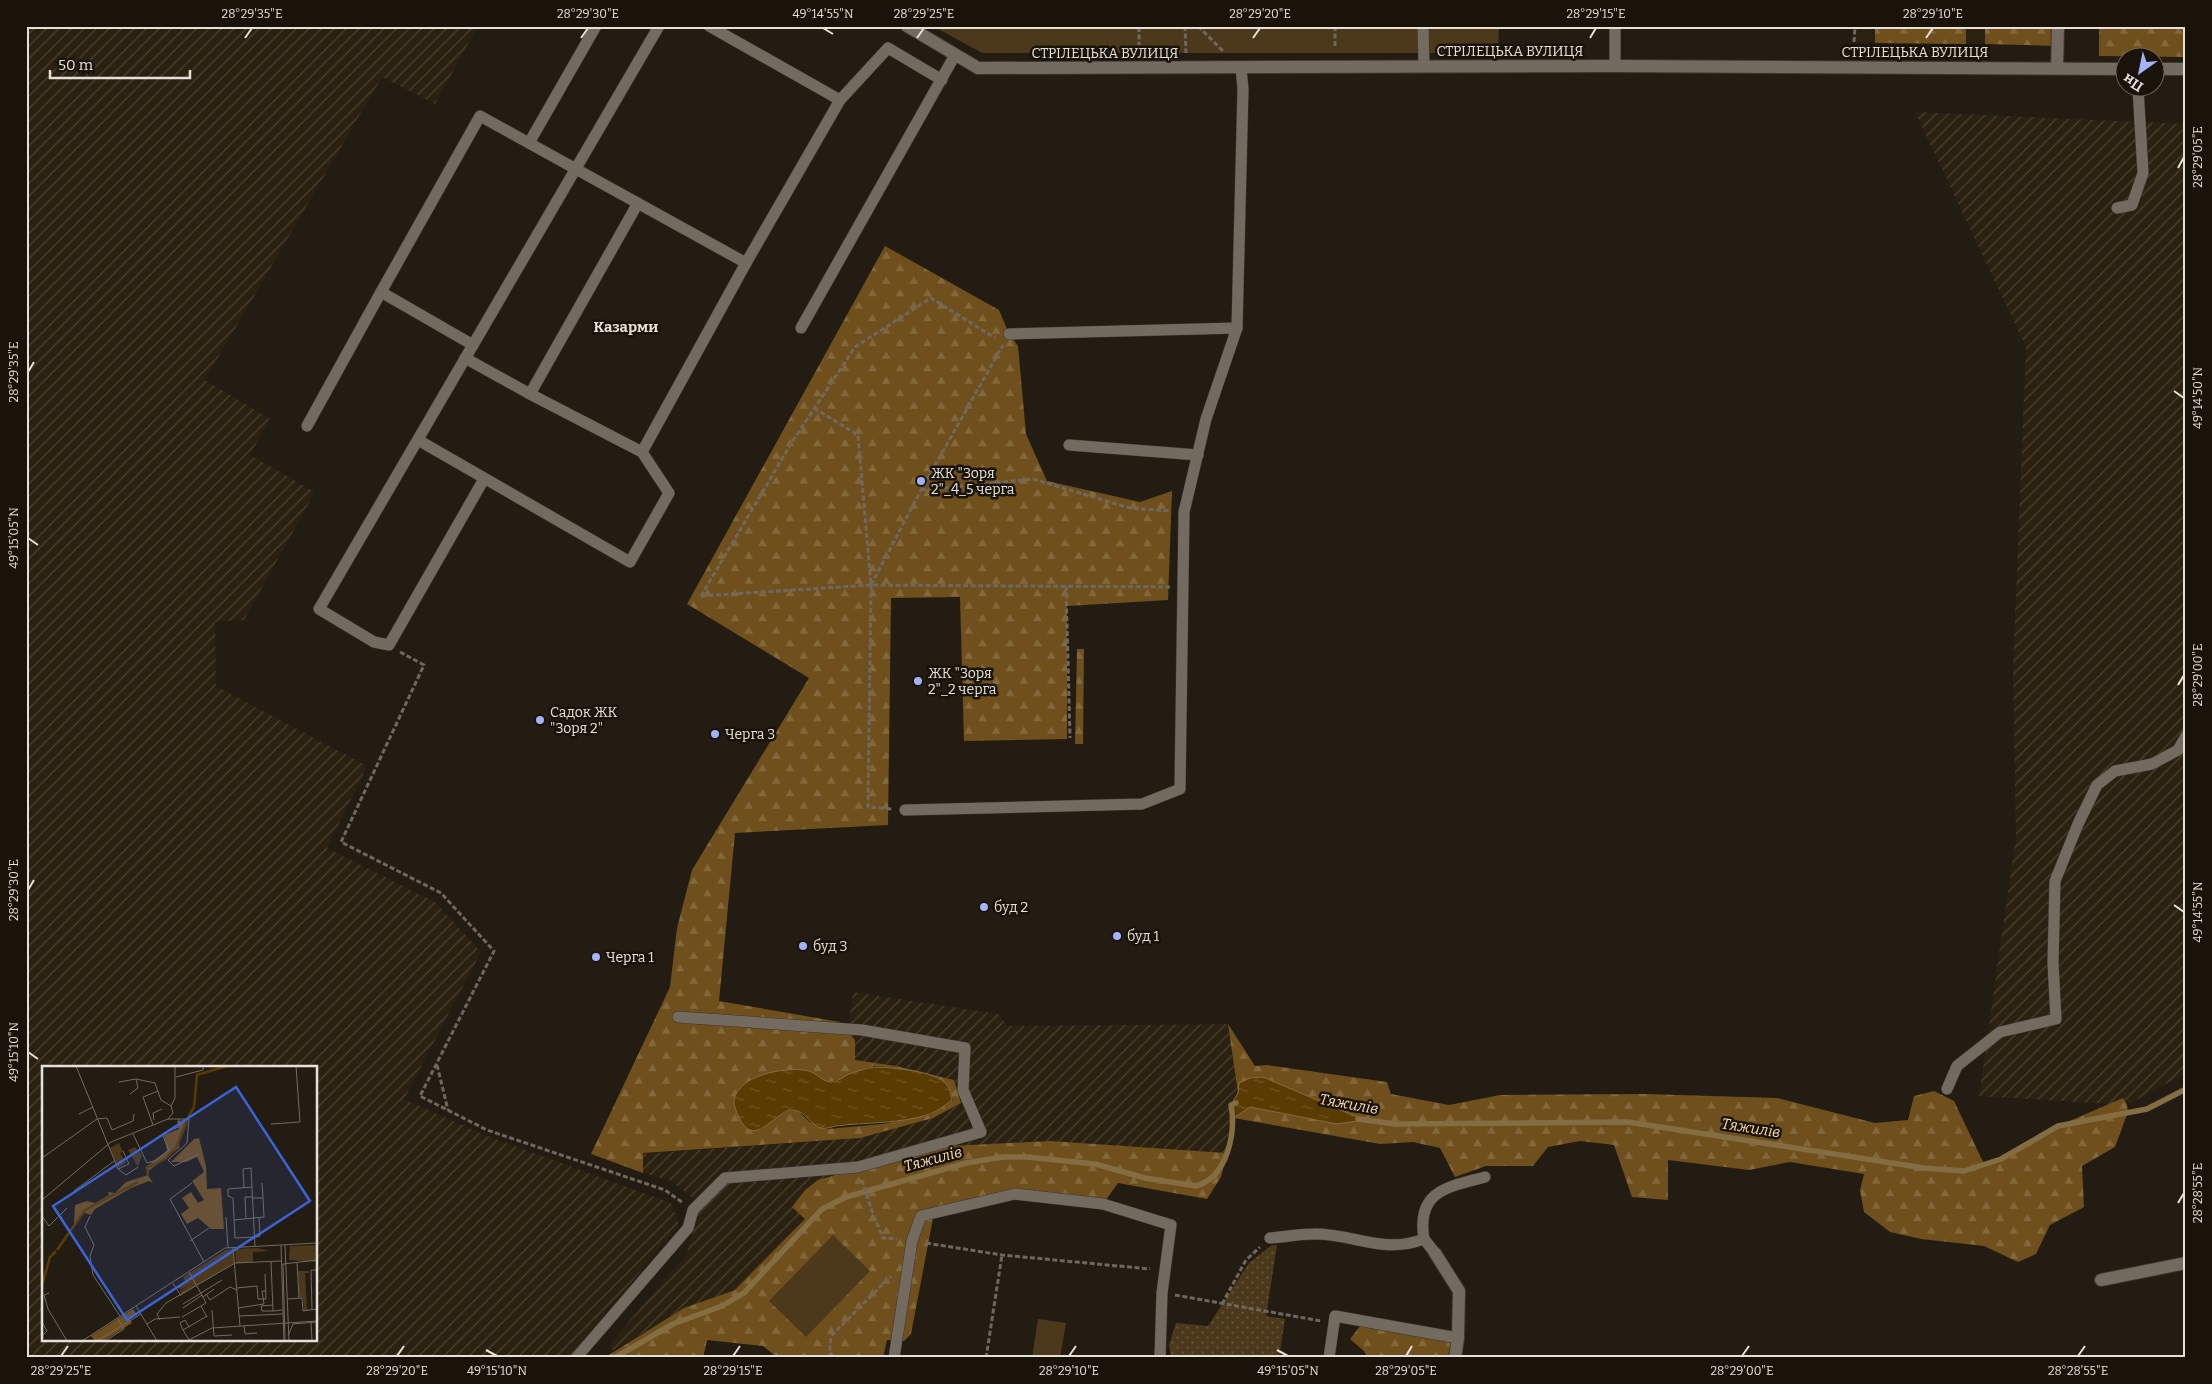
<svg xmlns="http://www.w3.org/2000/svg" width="2212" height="1384" font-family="Bitter,serif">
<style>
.built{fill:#2b2111}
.industrial{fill:url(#industrial-furrows);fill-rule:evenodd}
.grass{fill:url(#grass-dots)}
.forest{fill:url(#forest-firs);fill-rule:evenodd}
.park{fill:#4c391c}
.water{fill:url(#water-ripples);stroke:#846d42}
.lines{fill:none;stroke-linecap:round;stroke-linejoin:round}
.stream{stroke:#846d42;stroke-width:5.5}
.lane-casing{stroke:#3d3732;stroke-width:12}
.street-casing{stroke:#3d3732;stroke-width:14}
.secondary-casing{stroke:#3d3732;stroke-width:14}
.path{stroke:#6e6860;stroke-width:3;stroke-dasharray:5 2.5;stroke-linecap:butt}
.lane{stroke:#736b5f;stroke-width:11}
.street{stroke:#736b5f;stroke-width:12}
.secondary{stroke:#736b5f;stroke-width:12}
.ticks{fill:none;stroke:#e5e1da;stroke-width:2}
.poi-dot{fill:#a4b2fc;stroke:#1a130a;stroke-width:2}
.labels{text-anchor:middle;stroke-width:5;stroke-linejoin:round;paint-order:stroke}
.street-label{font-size:14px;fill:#e5e1da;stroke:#1a130a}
.poi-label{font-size:14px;fill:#e5e1da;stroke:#1a130a;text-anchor:start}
.neighbourhood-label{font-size:15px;font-weight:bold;fill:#e5e1da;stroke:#1a130a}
.water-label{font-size:15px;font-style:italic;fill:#fadbb0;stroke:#1a130a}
.inset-river{fill:none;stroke:#5a3b01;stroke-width:2.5}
.inset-road{fill:none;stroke:#716b63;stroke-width:1}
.view{fill:#3b64d8;fill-opacity:0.15;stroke:#3b64d8;stroke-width:2.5}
.inset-edge{fill:none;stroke:#e5e1da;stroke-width:2.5}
.neatline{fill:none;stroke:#e5e1da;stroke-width:2}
.ticks-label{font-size:12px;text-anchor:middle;fill:#e5e1da}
</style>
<defs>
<pattern id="industrial-furrows" width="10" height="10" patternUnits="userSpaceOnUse" patternTransform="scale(1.25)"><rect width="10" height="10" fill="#2b2111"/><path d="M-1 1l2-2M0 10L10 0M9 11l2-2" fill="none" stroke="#4a4133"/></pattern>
<pattern id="grass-dots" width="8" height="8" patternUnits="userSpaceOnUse" patternTransform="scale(1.25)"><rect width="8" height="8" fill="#4c391c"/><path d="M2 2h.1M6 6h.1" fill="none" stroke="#66553c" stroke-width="1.8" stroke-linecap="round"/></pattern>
<pattern id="forest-firs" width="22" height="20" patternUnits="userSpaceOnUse" patternTransform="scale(1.25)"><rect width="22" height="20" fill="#6f4f1c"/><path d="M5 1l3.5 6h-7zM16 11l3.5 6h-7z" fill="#83683c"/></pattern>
<pattern id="water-ripples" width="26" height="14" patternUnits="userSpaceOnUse" patternTransform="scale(1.25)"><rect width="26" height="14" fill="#5a3b01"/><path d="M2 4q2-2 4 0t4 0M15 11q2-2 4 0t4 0" fill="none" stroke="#725725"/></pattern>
</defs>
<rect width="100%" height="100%" fill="#231c13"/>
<path class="built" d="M1855 26H2034L2032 45 1854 42Z"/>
<g class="industrial">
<path d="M26 26H478L435 104 382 77 205 380 270 419 250 455 315 492 244 620 215 622 216 686 367 766 327 848 435 902 481 952 404 1099 485 1135 671 1203 679 1225 568 1358H26ZM44 1068H316V1340H44Z"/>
<path d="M1915 112 2186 124V1073L2127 1105 1979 1096 2016 835 2013 668 2026 347Z"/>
<path d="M853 992 999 1014 1007 1026 1228 1024 1238 1093 1231 1105 1234 1118 1227 1153 1050 1141 951 1146 805 1219 735 1290 684 1308 613 1351 609 1345 687 1253 700 1204 671 1181 643 1173 642 1154 860 1138 933 1118 961 1103 954 1080 855 1060V1040L848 1032Z"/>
</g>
<path class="grass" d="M1272 1245H1277L1266 1316 1285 1319 1279 1358H1171L1169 1345 1176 1323 1208 1326 1249 1263Z"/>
<g class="forest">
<path d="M1875 26H1966V44L1875 43Z"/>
<path d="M1985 26H2058L2057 46 1985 44Z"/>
<path d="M2099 26H2186V57L2099 56Z"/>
<path d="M885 246 999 310 1009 334 1018 346 1026 434 1047 481 1140 502 1172 491 1168 600 1067 606V739L964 741 960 597 891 598 888 825 735 833 719 1001 840 1022 855 1040V1060L896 1066 954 1080 961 1103 933 1118 860 1138 643 1153V1173L591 1154 670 987 677 928 692 870 809 678 687 604ZM874 1066C892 1068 935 1070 947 1085 950 1088 951 1096 953 1100L930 1115 882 1124 827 1129 810 1122 798 1111 790 1110 778 1116 760 1130 734 1101 741 1088 756 1077 817 1075 825 1082C843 1081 857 1070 874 1066Z"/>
<path d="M1077 649H1084L1083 744H1075Z"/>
<path d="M1228 1024 1255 1066 1267 1065 1387 1082 1391 1094 1449 1105 1500 1095 1645 1094 1777 1098 1875 1123 1908 1120 1914 1096 1934 1091 1954 1101 1984 1164 2001 1159 2058 1126 2123 1098 2127 1105 2128 1112 2115 1147 2082 1166 2084 1207 2050 1225 2036 1254 2018 1262 1984 1246 1921 1239 1890 1232 1864 1212 1860 1190 1864 1174 1790 1162 1749 1170 1668 1160V1200L1632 1197 1614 1145 1580 1141 1548 1147 1533 1166H1486L1455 1177 1440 1148 1413 1142 1380 1144 1234 1118 1231 1105 1238 1093Z"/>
<path d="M1050 1141 1227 1153 1221 1177 1207 1199 1118 1183 1103 1204 1015 1194 934 1213 911 1334 904 1341 887 1340 883 1358H778L763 1346 707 1340 703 1358H604L684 1308 735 1290 805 1219 792 1207 805 1190 818 1180 842 1173 882 1166 951 1146Z"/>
<path d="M1361 1325 1452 1343V1358H1368L1364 1351 1350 1339Z"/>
</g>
<g class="park">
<path d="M933 26H1499L1498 53H982Z"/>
<path d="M833 1235 870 1271 806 1337 769 1301Z"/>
<path d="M1038 1319 1066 1323 1060 1358H1032Z"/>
</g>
<g class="water">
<path d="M875 1067C892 1068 935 1070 947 1085 950 1088 951 1096 952 1100 945 1105 938 1111 930 1114 900 1124 867 1122 836 1126 831 1127 827 1129 821 1128 810 1125 806 1111 793 1110 776 1109 755 1150 740 1119 737 1113 734 1107 734 1101 737 1074 789 1066 809 1071 818 1074 822 1082 832 1082 839 1081 843 1077 849 1074 858 1071 866 1068 875 1067Z"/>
<path d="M1263 1077 1364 1120 1337 1124 1250 1107 1234 1118 1231 1105 1238 1093 1239 1083 1250 1078Z"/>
</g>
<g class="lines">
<g class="stream">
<path d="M1358 1119 1395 1124 1628 1122 1924 1168 1964 1171 2001 1159 2058 1126 2147 1109 2186 1089"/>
<path d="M614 1358 673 1324 722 1306 744 1293 822 1209 846 1197 966 1163 1003 1157H1027L1095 1164 1145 1178 1196 1186C1228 1177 1236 1132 1231 1105L1236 1103"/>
</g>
<defs>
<g id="lane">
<path d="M1423 26 1424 66"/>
<path d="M1615 66V26"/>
<path d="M840 100 888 48 942 80"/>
<path d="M529 143 596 26"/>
<path d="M2117 208 2132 205 2143 173 2138 88"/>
<path d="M381 292 480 116 746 263"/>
<path d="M801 328 955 55"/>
<path d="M1009 334 1237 328"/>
<path d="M465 358 530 394 638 203"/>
<path d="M530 394 642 452"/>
<path d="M307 426 381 292 473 345"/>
<path d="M418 440 630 562 669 493 642 452 746 263 840 100 709 26"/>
<path d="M1069 445 1198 455"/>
<path d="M484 479 389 645 374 642 319 609 659 26"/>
<path d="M905 810 1142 804 1180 789 1184 512 1206 419 1237 328 1243 89 1241 68"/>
<path d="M1947 1089 1957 1066 2000 1032 2056 1019 2053 963 2055 881 2078 824 2097 785 2115 771 2152 764 2178 750 2186 736"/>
<path d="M1270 1238C1284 1237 1299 1234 1313 1234 1353 1233 1383 1255 1424 1239L1435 1253"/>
<path d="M1424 1239C1416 1191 1447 1187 1485 1177"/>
<path d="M576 1358 688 1228 693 1210 725 1178 858 1167 981 1132 963 1090 965 1048 862 1030 678 1017"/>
<path d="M894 1358 912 1241 921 1216 1015 1194 1103 1204 1171 1225 1162 1293 1160 1358"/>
<path d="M1329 1358 1335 1316 1458 1338"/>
</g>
<g id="street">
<path d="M2057 68 2058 26"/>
<path d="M1435 1253 1459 1291 1458 1338 1455 1358"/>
<path d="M2101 1280 2186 1263"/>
</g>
<g id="secondary">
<path d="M907 26 978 68 1615 66 2124 69"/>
<path d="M2154 69H2186"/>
</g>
</defs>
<use href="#lane" class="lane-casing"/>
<use href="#street" class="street-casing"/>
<use href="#secondary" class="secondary-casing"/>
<g class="path">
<path d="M1185 26 1186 53"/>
<path d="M1198 26 1224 52"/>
<path d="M1335 26V46"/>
<path d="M1854 42 1855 26"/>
<path d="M1139 47V26"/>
<path d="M814 408 858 435 871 585 868 807 892 809"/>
<path d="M921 490 1033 479 1130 508 1171 511"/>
<path d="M871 585 921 490 1003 345"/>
<path d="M1066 586 1070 738"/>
<path d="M701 596 871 585 1170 587"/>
<path d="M701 596 792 442 855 347 931 298 995 338"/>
<path d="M400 652 424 665 341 842 441 893 494 951 420 1096 487 1130 665 1190 683 1203"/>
<path d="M437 1065 448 1110"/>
<path d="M862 1180 872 1211 883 1238 897 1239"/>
<path d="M926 1243 1002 1255 1150 1269"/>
<path d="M1175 1295 1321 1321"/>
<path d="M1222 1304 1246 1260 1260 1247"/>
<path d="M829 1358 831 1336 891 1276"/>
<path d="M986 1358 1002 1255"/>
</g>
<use href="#lane" class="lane"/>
<use href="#street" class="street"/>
<use href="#secondary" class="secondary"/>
</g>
<path class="ticks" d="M823 28 833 34M245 38 252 28M581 38 588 28M917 38 924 28M1253 38 1260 28M1590 38 1596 28M1926 38 1933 28M2178 168 2184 157M28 372 34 362M2174 391 2184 398M28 538 38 545M2178 685 2184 675M28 890 34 880M2174 905 2184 912M28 1052 38 1059M2178 1203 2184 1193M486 1350 497 1356M1277 1350 1288 1356M61 1356 68 1346M397 1356 404 1346M733 1356 740 1346M1069 1356 1076 1346M1406 1356 1412 1346M1742 1356 1749 1346M2078 1356 2085 1346"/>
<g class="poi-dot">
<circle cx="921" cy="481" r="5"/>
<circle cx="918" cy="681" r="5"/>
<circle cx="540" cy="720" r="5"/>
<circle cx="715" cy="734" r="5"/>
<circle cx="984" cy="907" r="5"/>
<circle cx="1117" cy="936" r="5"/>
<circle cx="803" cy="946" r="5"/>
<circle cx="596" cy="957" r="5"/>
</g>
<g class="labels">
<g class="street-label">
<text x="1510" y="56">СТРІЛЕЦЬКА ВУЛИЦЯ</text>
<text x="1915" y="57">СТРІЛЕЦЬКА ВУЛИЦЯ</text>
<text x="1105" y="58">СТРІЛЕЦЬКА ВУЛИЦЯ</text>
</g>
<g class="poi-label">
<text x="931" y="478">ЖК "Зоря<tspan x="931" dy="16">2"_4_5 черга</tspan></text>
<text x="928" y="678">ЖК "Зоря<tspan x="928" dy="16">2"_2 черга</tspan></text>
<text x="550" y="717">Садок ЖК<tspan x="550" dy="16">"Зоря 2"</tspan></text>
<text x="725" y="739">Черга 3</text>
<text x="994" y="912">буд 2</text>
<text x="1127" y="941">буд 1</text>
<text x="813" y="951">буд 3</text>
<text x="606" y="962">Черга 1</text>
</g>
<g class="neighbourhood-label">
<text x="626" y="332">Казарми</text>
</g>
<g class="water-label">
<text transform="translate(1349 1104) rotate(10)" y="5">Тяжилів</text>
<text transform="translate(1751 1128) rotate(9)" y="5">Тяжилів</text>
<text transform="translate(933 1159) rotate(-15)" y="5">Тяжилів</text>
</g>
</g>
<g transform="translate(42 1066)">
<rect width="275" height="275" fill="#231c13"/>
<path d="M77 77 81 86 78 87 84 97 76 102 68 82ZM93 81 100 89 96 101 86 84ZM256 205H267L268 214 267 207H263L265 243 270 244H262L261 232 257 231Z" fill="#4c391c"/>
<path d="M145 54 138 68 137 82 105 106 104 101 125 85 122 69 137 63 135 55ZM157 72 164 100 165 123 179 122 182 163H169L156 152 145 158 139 148 147 142 140 132 149 126 156 137 162 134 150 115 162 106 155 91 144 96H129L152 73ZM106 109 111 117 107 115 89 122 53 143 49 149 41 146 32 158 33 139 45 135 53 137 67 129 66 126 73 127 84 116ZM91 243 95 249 88 253 90 257 61 275H53L49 270Z" fill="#6f4f1c"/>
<path d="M275 179V196L247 194 248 180ZM215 182 227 185 211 186V196L194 197 193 183ZM191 183 192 197 140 229 138 225 146 220 138 224 136 220 143 215 141 211 184 184Z" fill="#4c391c"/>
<path class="inset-river" d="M146 51 152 41 155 9 185 0M106 109 105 102 123 93 134 82 145 55M15 184 43 144 96 116M0 220 8 191 14 185"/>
<path class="inset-road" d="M34 0 76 103 84 109 96 101M134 11 161 4V0M77 16 94 13M88 28 96 22 94 13 113 17 119 34 129 40 131 47 126 53M129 40 133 32V0M37 48 51 41M147 53 145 77 126 94 132 100 157 88M112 54 111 47 120 43M229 58 258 56 254 0M111 59 101 31 116 25M91 68 105 97 112 95 127 84 120 68 139 60 136 53M0 92 55 53 65 52 70 64 91 55 92 48M76 103 87 98 81 85M150 117 128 133 162 196M210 121 186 123V130L191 132 193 172 212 171M202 122 201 103 209 102 213 181M32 125 72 95M210 132H221L220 117M0 134 69 76 126 53H147M0 150 7 160 25 142M48 150 43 161 52 179 48 190 51 209 78 250M184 151 186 182M204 153 203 131H210M192 154 222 151 221 132M212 172 218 170 217 152M148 175 167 162M243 179 247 275M191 182 198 260M229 196 231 245 241 244M255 197 257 232M147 206 161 231 172 223M131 217 139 230M195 222 215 220 216 233H224L223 208M7 227 2 229 6 243 25 275M164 228 168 234 188 221 195 224M161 231 164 237 159 240 165 251M245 233 260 232 261 245 275 243M141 238 180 214M231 239 219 240 220 245H231M94 240 115 275M141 242 160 229M196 242 222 238 220 225H224M170 244 172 270 190 269M270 244 269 204H275M197 250 241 248M140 251 159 240M118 254 115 248 124 237 193 197 239 195M269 255 270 275M0 256 5 265 0 270M105 258 113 253 138 251M202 260 203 268 215 267M141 264 138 257 143 254 147 261M246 270 251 258 275 256M147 274 141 264 165 250M40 275 183 182 239 179M55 275 99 248M63 275 82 263 75 252M145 275 170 262 275 255M242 275 239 179 275 177M243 275 241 198 275 194"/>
<path class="view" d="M194 21 268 135 85 254 11 140Z"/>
<rect width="275" height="275" class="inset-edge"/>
</g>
<rect width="2212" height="1384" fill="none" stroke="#1a130a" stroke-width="55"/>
<g transform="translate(2140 72) rotate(213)"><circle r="24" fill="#1a130a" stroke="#6b655d"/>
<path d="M0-4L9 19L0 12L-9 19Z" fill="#a4b2fc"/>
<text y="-8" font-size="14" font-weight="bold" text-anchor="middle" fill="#e5e1da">Пн</text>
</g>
<path d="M50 70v8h140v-8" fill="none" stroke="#e5e1da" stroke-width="2.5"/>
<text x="58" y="70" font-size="15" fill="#e5e1da" stroke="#1a130a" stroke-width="4" paint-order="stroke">50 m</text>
<rect x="28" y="28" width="2156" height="1328" class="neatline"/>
<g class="ticks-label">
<text x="252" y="18">28°29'35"E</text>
<text x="588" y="18">28°29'30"E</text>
<text x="823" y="18">49°14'55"N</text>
<text x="924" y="18">28°29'25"E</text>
<text x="1260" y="18">28°29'20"E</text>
<text x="1596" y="18">28°29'15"E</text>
<text x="1933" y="18">28°29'10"E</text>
<text transform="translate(2198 157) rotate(-90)" y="4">28°29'05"E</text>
<text transform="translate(14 372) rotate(-90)" y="4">28°29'35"E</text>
<text transform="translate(2198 398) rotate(-90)" y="4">49°14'50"N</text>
<text transform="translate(14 538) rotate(-90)" y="4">49°15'05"N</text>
<text transform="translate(2198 675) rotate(-90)" y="4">28°29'00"E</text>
<text transform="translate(14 890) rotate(-90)" y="4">28°29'30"E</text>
<text transform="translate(2198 912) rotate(-90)" y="4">49°14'55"N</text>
<text transform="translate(14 1052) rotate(-90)" y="4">49°15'10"N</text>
<text transform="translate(2198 1193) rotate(-90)" y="4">28°28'55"E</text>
<text x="61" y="1375">28°29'25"E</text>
<text x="397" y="1375">28°29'20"E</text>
<text x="497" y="1375">49°15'10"N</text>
<text x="733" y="1375">28°29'15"E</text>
<text x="1069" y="1375">28°29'10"E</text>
<text x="1288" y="1375">49°15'05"N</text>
<text x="1406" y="1375">28°29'05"E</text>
<text x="1742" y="1375">28°29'00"E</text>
<text x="2078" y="1375">28°28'55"E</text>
</g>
</svg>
